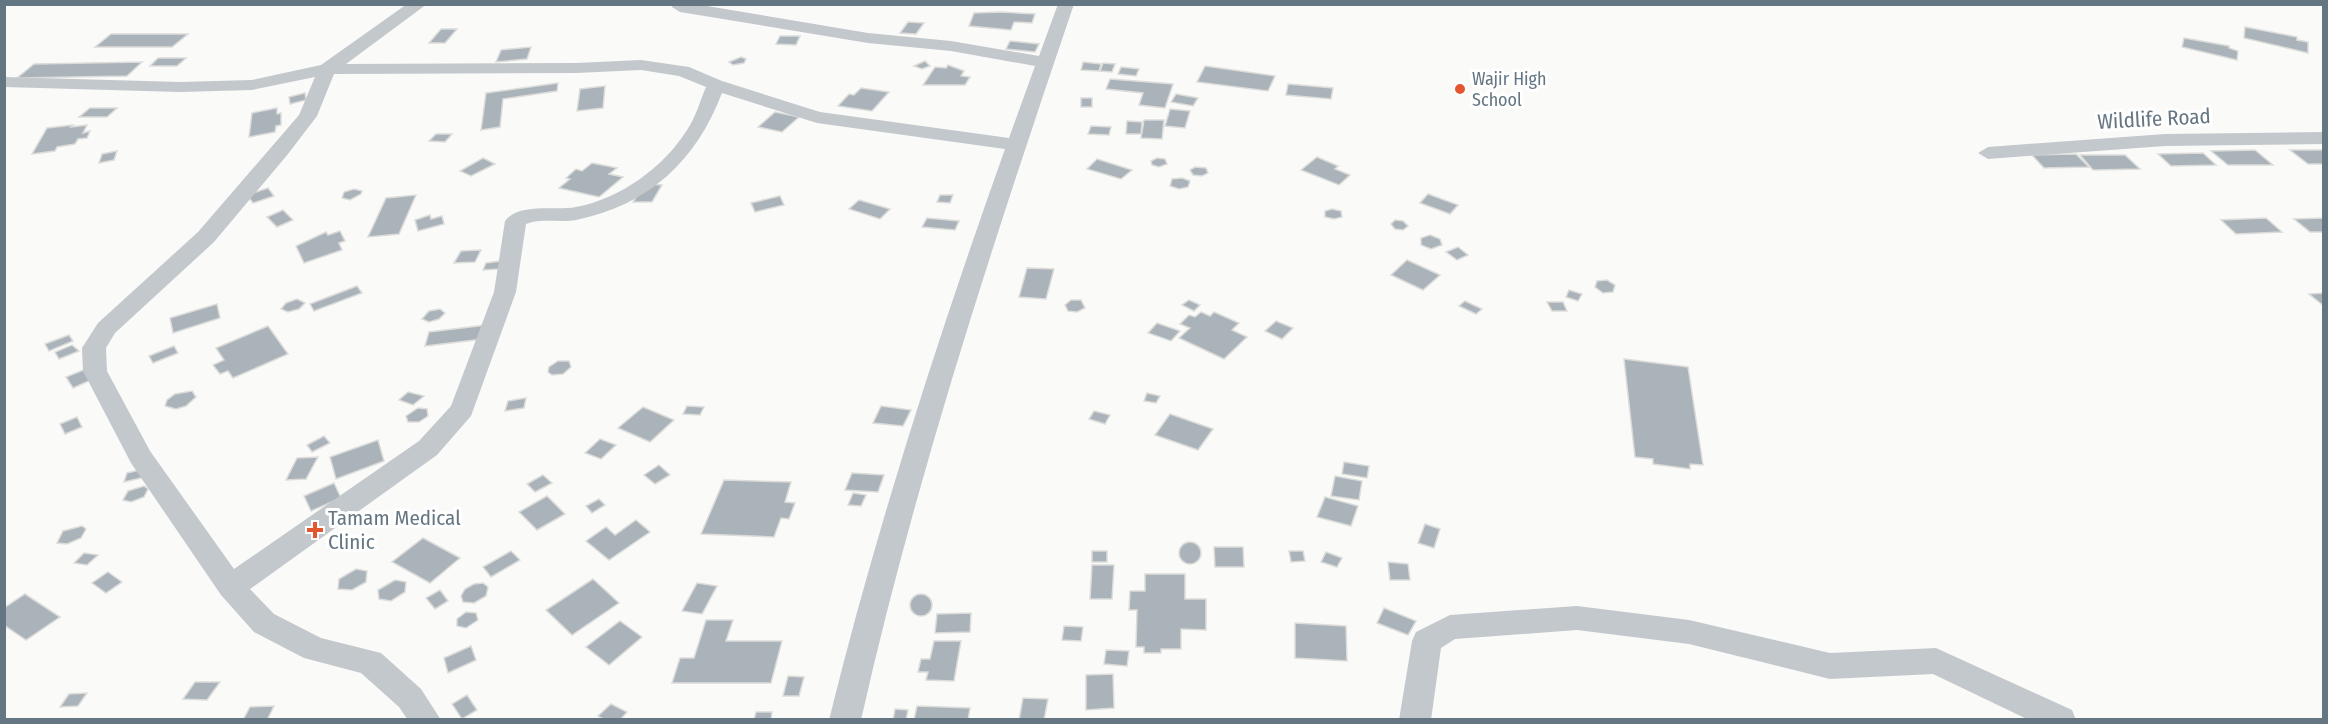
<svg xmlns="http://www.w3.org/2000/svg" width="2328" height="724" font-family="'Fira Sans Condensed',sans-serif">
<style>
.building{fill:#aab3b9;stroke:#dcdcda;stroke-width:1.5}
.lines{fill:none;stroke-linecap:round;stroke-linejoin:round}
.minor{fill:#c3c8cc;fill-rule:evenodd}
.poi-dot{fill:#e4572e;stroke:#fff;stroke-width:2}
.labels{text-anchor:middle;stroke-width:6;stroke-linejoin:round;paint-order:stroke}
.far-poi-label{font-size:18px;fill:#657683;stroke:#fff;text-anchor:start}
.street-label{font-size:21px;fill:#657683;stroke:#fff}
.poi-label{font-size:21px;fill:#657683;stroke:#fff;text-anchor:start}
</style>
<rect width="100%" height="100%" fill="#fafaf8"/>
<g class="building">
<path d="M1001 12 1035 14 1032 23 1014 22 1011 30 969 26 974 13Z"/>
<path d="M908 22 924 23 916 34 900 33Z"/>
<path d="M2245 27 2297 37V40L2308 42V53L2244 38Z"/>
<path d="M441 29H457L445 43H429Z"/>
<path d="M111 34H188L172 47H95Z"/>
<path d="M780 36H800L796 45 776 44Z"/>
<path d="M2184 38 2229 46V48L2238 51 2237 60 2182 47Z"/>
<path d="M1010 41 1039 44 1035 52 1006 49Z"/>
<path d="M531 47 527 59 496 62 501 50Z"/>
<path d="M741 57 746 59 744 63 733 65 729 62Z"/>
<path d="M158 58H186L177 66H150Z"/>
<path d="M925 61 930 66 922 69 914 66Z"/>
<path d="M142 62 127 76 17 78 34 64Z"/>
<path d="M1083 62 1101 64 1099 71 1081 70Z"/>
<path d="M1103 63 1115 64 1112 72 1100 71Z"/>
<path d="M948 65 964 71 961 76 970 77 965 85H923L935 67 946 68Z"/>
<path d="M1205 66 1275 76 1268 91 1197 82Z"/>
<path d="M1121 67 1139 69 1136 76 1118 74Z"/>
<path d="M1110 79 1173 84 1165 108 1139 105 1143 93 1106 89Z"/>
<path d="M558 83 557 91 503 99 500 127 481 130 486 93Z"/>
<path d="M1288 84 1333 88 1331 99 1286 95Z"/>
<path d="M605 86 603 108 577 111 580 89Z"/>
<path d="M861 88 889 92 872 111 838 106 849 94 854 95Z"/>
<path d="M305 93 306 100 290 104 289 97Z"/>
<path d="M1176 94 1198 98 1193 106 1171 102Z"/>
<rect x="1081" y="98" width="11" height="9"/>
<path d="M90 108H117L107 117H79Z"/>
<path d="M277 108V114L281 113V125L276 126 275 132 249 137 252 113Z"/>
<path d="M1170 109 1190 111 1185 128 1165 126Z"/>
<path d="M775 112 799 117 782 132 758 127Z"/>
<path d="M1144 120H1164L1162 139 1141 138Z"/>
<path d="M1127 121 1142 122 1141 134H1126Z"/>
<path d="M73 125 71 127 87 125 83 133 90 131 87 138 78 139 75 144 57 147 55 151 32 154 47 128Z"/>
<path d="M1091 126 1111 127 1109 135 1088 134Z"/>
<path d="M436 134H452L445 142 429 141Z"/>
<path d="M2255 150 2273 165H2228L2211 151Z"/>
<path d="M2290 150H2324V164H2308Z"/>
<path d="M117 151 114 160 99 163 102 154Z"/>
<path d="M2203 153 2216 165 2171 166 2158 154Z"/>
<path d="M2076 154 2089 167 2044 168 2032 155Z"/>
<path d="M2080 155H2125L2140 169 2093 170Z"/>
<path d="M1317 157 1338 166 1335 169 1350 175 1339 185 1301 170Z"/>
<path d="M483 158 495 164 471 176 460 171Z"/>
<path d="M1157 158 1165 159 1167 164 1159 167 1152 165 1151 161Z"/>
<path d="M1097 159 1132 170 1121 179 1087 169Z"/>
<path d="M592 163 617 168 609 174 623 177 599 197 559 188 570 179 566 178 576 169 582 171Z"/>
<path d="M1195 167 1206 168 1208 173 1202 176 1193 175 1190 170Z"/>
<path d="M1182 178 1190 181 1188 187 1179 189 1170 186 1172 179Z"/>
<path d="M644 184 662 185 652 202H633Z"/>
<path d="M268 188 274 196 253 203 247 195Z"/>
<path d="M354 189 362 191 361 194 350 200 342 198 344 192Z"/>
<path d="M1428 194 1458 205 1450 214 1420 203Z"/>
<path d="M416 195 399 234 368 237 386 198Z"/>
<path d="M940 195H953L950 203 937 202Z"/>
<path d="M780 196 784 205 755 212 751 203Z"/>
<path d="M859 200 890 209 880 219 849 209Z"/>
<path d="M1332 209 1341 211 1342 217 1334 219 1325 217V211Z"/>
<path d="M283 210 293 220 277 227 267 217Z"/>
<path d="M430 215 431 219 442 216 444 224 418 231 415 220Z"/>
<path d="M927 218 959 221 955 230 922 227Z"/>
<path d="M2266 218 2282 232 2236 234 2221 220Z"/>
<path d="M2324 218V232H2310L2294 219Z"/>
<path d="M1395 220 1403 221 1408 226 1403 230 1395 229 1391 224Z"/>
<path d="M340 231 345 241 339 243 342 250 304 263 296 246 326 232 328 235Z"/>
<path d="M1430 235 1440 239 1442 245 1431 249 1421 245V238Z"/>
<path d="M1458 247 1468 255 1457 260 1446 252Z"/>
<path d="M481 250 475 262 454 263 461 251Z"/>
<path d="M1407 260 1440 275 1423 290 1391 275Z"/>
<path d="M501 261 499 269 483 270 486 263Z"/>
<path d="M1027 268 1054 269 1046 299 1019 297Z"/>
<path d="M1607 280 1615 285 1613 292 1603 293 1595 287 1597 281Z"/>
<path d="M357 286 362 293 314 311 310 304Z"/>
<path d="M1569 290 1582 294 1578 301 1566 297Z"/>
<path d="M2324 293V306L2309 294Z"/>
<path d="M297 299 305 303 299 309 288 312 281 309 286 303Z"/>
<path d="M1071 300H1081L1085 308 1077 312 1068 311 1065 305Z"/>
<path d="M1189 300 1200 305 1194 311 1182 305Z"/>
<path d="M1465 301 1482 309 1476 314 1459 306Z"/>
<path d="M1547 302H1563L1567 311H1552Z"/>
<path d="M217 304 220 318 173 333 170 318Z"/>
<path d="M440 309 445 313 439 319 429 322 422 319 429 311Z"/>
<path d="M1201 312 1210 316 1214 312 1239 323 1232 330 1247 337 1224 359 1179 338 1190 328 1180 324 1189 315 1195 317Z"/>
<path d="M1276 321 1293 328 1282 339 1265 331Z"/>
<path d="M1157 323 1180 331 1171 341 1148 333Z"/>
<path d="M487 325 483 339 425 346 429 332Z"/>
<path d="M268 326 288 354 233 378 228 371 220 374 213 365 224 360 216 348Z"/>
<path d="M69 335 73 341 49 351 45 344Z"/>
<path d="M72 345 79 351 59 359 55 352Z"/>
<path d="M174 346 178 353 153 363 149 356Z"/>
<path d="M1624 359 1688 367 1703 465 1690 464V469L1653 464V459L1635 457Z"/>
<path d="M558 361H569L571 367 563 374 552 375 548 372 549 367Z"/>
<path d="M91 367 98 377 73 388 66 377Z"/>
<path d="M192 391 196 397 186 406 176 409 165 406 167 400 175 394Z"/>
<path d="M408 392 424 396 413 405 399 400Z"/>
<path d="M1147 393 1160 396 1156 403 1144 401Z"/>
<path d="M526 398 524 408 505 411 508 401Z"/>
<path d="M687 406 704 407 700 415 683 414Z"/>
<path d="M881 406 911 410 903 426 873 423Z"/>
<path d="M643 407 674 420 650 442 618 428Z"/>
<path d="M418 408 427 409 428 416 419 422H408L406 416Z"/>
<path d="M1094 411 1110 415 1105 424 1089 419Z"/>
<path d="M1170 414 1213 429 1198 450 1155 435Z"/>
<path d="M77 417 82 427 65 434 60 424Z"/>
<path d="M324 436 330 443 312 452 307 445Z"/>
<path d="M600 439 616 445 601 459 585 453Z"/>
<path d="M378 440 384 461 336 479 330 457Z"/>
<path d="M318 457 306 479 286 480 297 458Z"/>
<path d="M1344 462 1369 466 1367 478 1342 474Z"/>
<path d="M659 465 670 475 655 484 644 475Z"/>
<path d="M148 468 145 477 124 482 127 473Z"/>
<path d="M852 473 884 475 878 492 845 490Z"/>
<path d="M543 475 552 483 535 492 527 484Z"/>
<path d="M1335 476 1362 481 1359 500 1331 496Z"/>
<path d="M724 480 791 482 785 502 795 503 789 519 781 518 774 537 701 534Z"/>
<path d="M334 483 341 498 311 511 304 496Z"/>
<path d="M144 486 148 489 144 497 131 502 123 500 128 491Z"/>
<path d="M853 493 866 495 861 506 848 505Z"/>
<path d="M547 496 565 514 537 530 519 512Z"/>
<path d="M1325 497 1358 506 1351 526 1317 517Z"/>
<path d="M599 499 605 505 592 513 586 506Z"/>
<path d="M636 520 650 532 609 560 586 541 606 527 615 535Z"/>
<path d="M1425 524 1440 529 1434 548 1418 543Z"/>
<path d="M82 526 86 529 81 538 67 544 57 543 63 531Z"/>
<path d="M423 538 460 558 430 583 392 562Z"/>
<circle cx="1190" cy="553" r="11"/>
<path d="M1214 547H1243L1244 567H1215Z"/>
<path d="M511 551 520 560 491 577 483 567Z"/>
<rect x="1092" y="551" width="15" height="11"/>
<path d="M1289 551H1303L1305 561 1291 562Z"/>
<path d="M1326 552 1342 558 1337 567 1321 562Z"/>
<path d="M84 553 98 555 87 565 74 563Z"/>
<path d="M1388 562 1408 564 1410 580H1390Z"/>
<path d="M1092 565H1114L1112 599H1090Z"/>
<path d="M356 569 367 571 366 582 352 590 338 589 339 579Z"/>
<path d="M108 572 122 582 106 593 92 583Z"/>
<path d="M1145 574H1185V599H1206V630L1181 629V649H1161V653H1144V647H1136L1137 610H1129L1130 591H1145Z"/>
<path d="M593 579 619 603 572 635 546 610Z"/>
<path d="M395 580 406 582 405 592 391 601 379 599 378 590Z"/>
<path d="M483 583 488 587 486 596 474 603 463 602 461 596 465 589 474 584Z"/>
<path d="M697 583 717 586 702 614 682 611Z"/>
<path d="M440 590 448 601 435 609 426 598Z"/>
<circle cx="921" cy="605" r="11"/>
<path d="M25 594 60 617 26 640 4 625V608Z"/>
<path d="M1384 608 1416 621 1408 635 1377 623Z"/>
<path d="M466 612 476 613 478 620 466 628 457 626V619Z"/>
<path d="M971 613 970 632 935 633 937 614Z"/>
<path d="M706 620H733L726 641H782L771 683H672L680 658H694Z"/>
<path d="M620 621 642 637 609 665 586 647Z"/>
<path d="M1295 623 1346 626 1347 661 1295 658Z"/>
<path d="M1064 626 1083 627 1081 641 1062 640Z"/>
<path d="M934 641H961L954 681 926 680 928 672H918L921 659H930Z"/>
<path d="M471 646 476 660 448 673 444 658Z"/>
<path d="M1106 650 1129 651 1127 666 1104 664Z"/>
<path d="M1113 674 1114 708 1086 710V675Z"/>
<path d="M788 676 804 677 799 696H783Z"/>
<path d="M195 682H220L207 700 183 699Z"/>
<path d="M87 693 78 706 60 707 69 694Z"/>
<path d="M467 695 477 710 462 719 452 704Z"/>
<path d="M1023 698 1048 699 1044 720H1019Z"/>
<path d="M611 704 627 712 620 720H605L598 716Z"/>
<path d="M274 706 267 720H243L250 707Z"/>
<path d="M917 706 970 708 968 720H914Z"/>
<path d="M895 709 908 710 906 720H893Z"/>
<path d="M756 712H772L771 720H754Z"/>
</g>
<g class="lines">
<g class="minor">
<path d="M407 4H427L346 64 576 63 641 60 689 67 722 81 820 112 1009 138 1035 66 951 51 868 43 680 12 672 7 673 4H695L868 33 951 41 1039 56 1058 4H1074C994 240 916 476 861 720H829C877 526 938 337 1005 149L817 123 722 93C696 161 649 205 576 220 560 223 542 218 526 224L516 292 471 416 437 455 250 589 274 614 321 638 381 653 421 689 441 720H408L399 707 361 673 304 658 254 632 221 595 131 463 83 371 82 348 98 323 198 232 299 115 315 77 252 90 180 92 4 87V77L180 82 252 80 321 65ZM641 70 679 76 706 87C700 101 696 117 687 130 664 167 620 199 576 207 556 211 519 202 505 221L494 292 451 406 419 441 234 569 150 451 107 371 106 348 115 333 214 242 288 154 317 116 334 74 576 73Z"/>
<path d="M2324 132V144L2165 146 1988 159 1978 153 1988 147 2165 134Z"/>
<path d="M1577 606 1689 620 1830 653 1936 648 2072 710 2076 720H2029L1933 674 1830 679 1689 644 1577 630 1455 639 1441 648 1431 720H1399L1412 641 1416 632 1450 615Z"/>
</g>
</g>
<g class="poi-dot">
<circle cx="1460" cy="89" r="6"/>
<path d="M312 521h6v6h6v6h-6v6h-6v-6h-6v-6h6z"/>
</g>
<g class="labels">
<g class="far-poi-label">
<text x="1472" y="85">Wajir High<tspan x="1472" dy="21">School</tspan></text>
</g>
<g class="street-label">
<text transform="translate(2154 119) rotate(-3)" y="7">Wildlife Road</text>
</g>
<g class="poi-label">
<text x="328" y="525">Tamam Medical<tspan x="328" dy="24">Clinic</tspan></text>
</g>
</g>
<rect width="2328" height="724" fill="none" stroke="#657683" stroke-width="12"/>
</svg>
